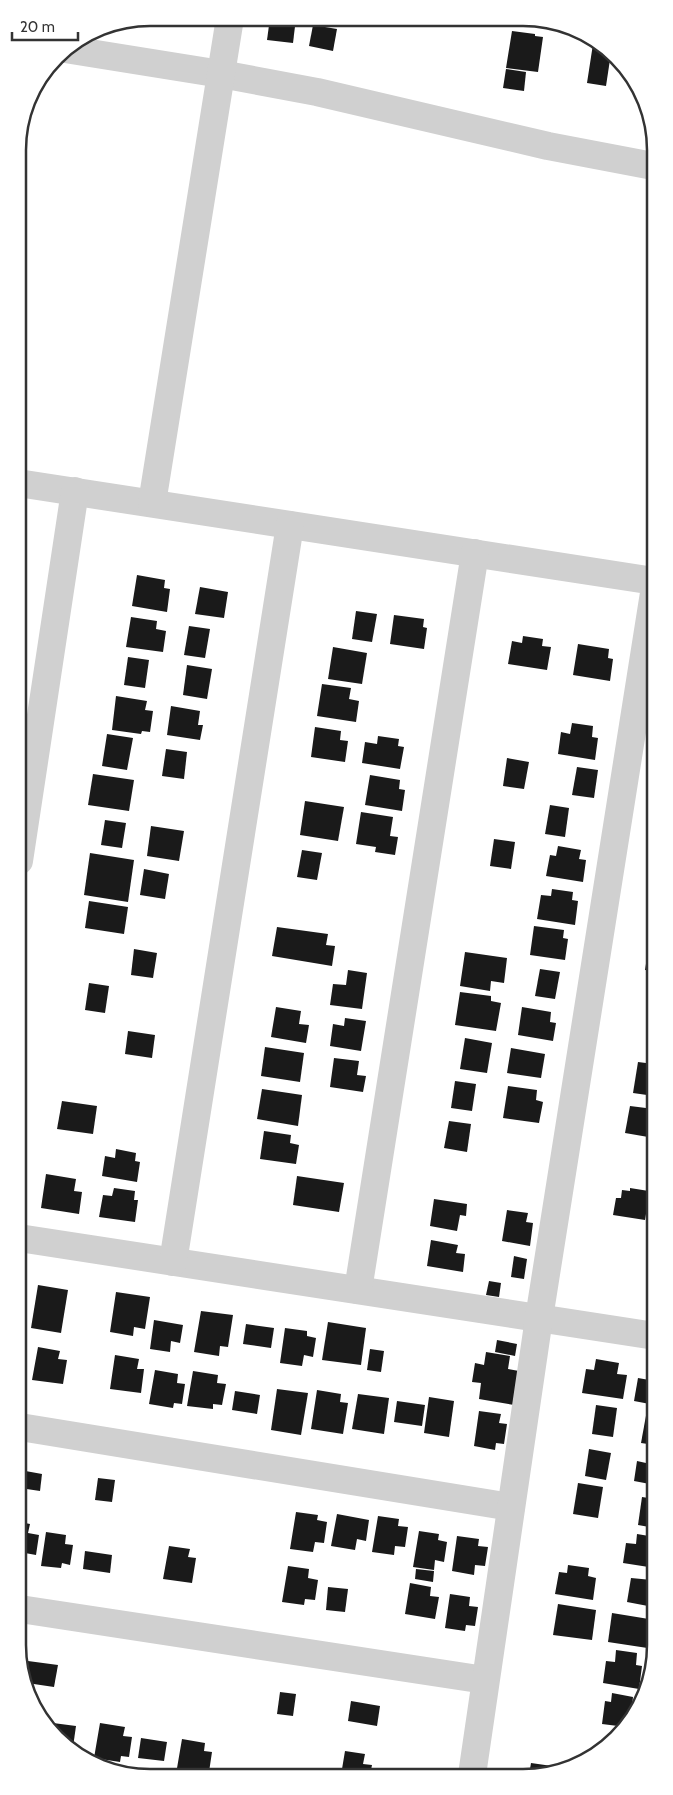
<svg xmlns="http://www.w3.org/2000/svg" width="673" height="1795" font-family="Cabin,sans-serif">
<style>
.building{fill:#1a1a1a}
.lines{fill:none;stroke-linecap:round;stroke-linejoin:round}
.minor{stroke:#d0d0d0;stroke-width:28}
.rim{fill:none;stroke:#333;stroke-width:2.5}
</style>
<rect width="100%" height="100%" fill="#fff"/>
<g class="building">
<path d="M270 18H296L293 43 267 40Z"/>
<path d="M313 25 337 29 333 51 309 46Z"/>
<path d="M512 31 535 34V36L543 37 538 72 506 68Z"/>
<path d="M593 44 611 53 606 86 587 83Z"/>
<path d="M506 69 526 72 524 91 503 88Z"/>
<path d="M137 575 165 580 164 588 170 589 167 612 132 606Z"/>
<path d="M200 587 228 592 224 618 195 614Z"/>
<path d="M356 611 377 614 372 642 352 639Z"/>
<path d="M394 615 424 619 423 627 427 628 424 649 390 644Z"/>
<path d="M131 617 157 621 156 629 166 631 163 652 126 647Z"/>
<path d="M189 626 210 629 205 658 184 655Z"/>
<path d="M523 636 543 639 542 646 551 647 547 670 508 664 512 641 522 643Z"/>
<path d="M578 644 609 649 608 658 613 659 610 681 573 675Z"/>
<path d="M333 647 367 653 362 684 328 679Z"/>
<path d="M128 657 149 660 145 688 124 685Z"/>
<path d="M187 665 212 669 207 699 183 695Z"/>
<path d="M322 684 351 688 349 699 359 701 356 722 317 716Z"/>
<path d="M116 696 147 701 145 710 153 711 150 732 142 731 141 734 112 730Z"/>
<path d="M171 706 200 711 198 725H203L200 740 167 735Z"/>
<path d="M572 723 593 726 592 737 598 738 595 760 558 754 561 732 570 734Z"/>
<path d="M315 727 341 731 340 740 348 741 345 762 311 757Z"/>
<path d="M107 734 133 738 127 770 102 766Z"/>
<path d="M378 736 399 739 398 746 404 747 400 769 362 763 365 742 377 744Z"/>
<path d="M166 749 187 752 184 779 162 776Z"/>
<path d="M507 758 529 762 524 789 503 786Z"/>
<path d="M577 767 598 770 594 798 572 795Z"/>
<path d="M93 774 134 780 129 811 88 805Z"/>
<path d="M370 775 400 780 399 789 405 790 402 811 365 805Z"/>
<path d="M305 801 344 807 338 841 300 835Z"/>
<path d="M550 805 569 808 565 837 545 834Z"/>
<path d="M361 812 393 817 390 836 398 837 395 855 375 852 376 847 356 844Z"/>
<path d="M105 820 126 823 122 848 101 845Z"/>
<path d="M151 826 184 831 179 861 147 856Z"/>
<path d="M494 839 515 842 511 869 490 866Z"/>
<path d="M558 846 581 850 579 859 586 860 583 882 546 876 550 855 556 856Z"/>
<path d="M302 850 322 853 317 880 297 877Z"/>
<path d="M90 853 134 860 128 902 84 895Z"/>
<path d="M144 869 169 874 165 899 140 895Z"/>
<path d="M552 889 573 892 572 900 578 901 575 925 537 919 541 895 551 896Z"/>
<path d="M89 901 128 907 124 934 85 928Z"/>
<path d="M534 926 564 930 563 938 568 939 565 960 530 955Z"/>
<path d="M277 927 328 934 326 945 335 946 332 966 272 956Z"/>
<path d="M134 949 157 953 153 978 131 975Z"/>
<path d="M648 951 654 952V971L645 970Z"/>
<path d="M465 952 507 958 504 983 491 981 490 991 460 986Z"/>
<path d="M540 969 560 972 555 999 535 996Z"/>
<path d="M348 970 367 973 362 1009 330 1005 333 984 346 985Z"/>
<path d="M89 983 109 986 105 1013 85 1010Z"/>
<path d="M460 992 491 996V1001L501 1003 496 1031 455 1025Z"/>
<path d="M276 1007 301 1011 299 1024 309 1025 306 1043 271 1037Z"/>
<path d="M522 1007 551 1012 550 1022 556 1023 553 1041 518 1035Z"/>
<path d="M345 1018 366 1021 361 1051 330 1046 333 1024 344 1026Z"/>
<path d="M128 1031 155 1035 152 1058 125 1054Z"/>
<path d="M465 1038 492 1043 487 1073 460 1069Z"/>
<path d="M265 1047 304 1053 300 1082 261 1076Z"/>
<path d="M511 1048 545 1054 541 1078 507 1073Z"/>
<path d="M334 1058 359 1061 357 1075 366 1076 363 1092 330 1087Z"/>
<path d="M638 1062 654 1064V1096L633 1093Z"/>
<path d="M455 1081 476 1084 472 1111 451 1108Z"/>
<path d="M508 1086 537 1090 536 1100 543 1102 539 1123 503 1118Z"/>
<path d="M262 1089 302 1095 298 1126 257 1119Z"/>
<path d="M62 1101 97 1106 93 1134 57 1129Z"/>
<path d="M630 1106 654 1109V1138L625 1133Z"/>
<path d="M449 1121 471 1124 467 1152 444 1148Z"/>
<path d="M264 1131 291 1135 290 1143 299 1145 296 1164 260 1159Z"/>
<path d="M116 1149 136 1153 135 1161 140 1162 137 1182 102 1176 105 1156 115 1158Z"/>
<path d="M46 1174 76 1179 74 1191 82 1192 79 1214 41 1208Z"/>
<path d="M297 1176 344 1183 339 1212 293 1205Z"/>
<path d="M114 1188 135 1191 134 1200H138L135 1222 99 1217 103 1195 112 1196Z"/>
<path d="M630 1188 655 1192V1215L646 1214 645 1220 613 1215 616 1198H621L622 1190 630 1191Z"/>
<path d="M434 1199 467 1204 466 1216 460 1215 457 1231 430 1226Z"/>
<path d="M507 1210 528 1213 526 1222 533 1223 530 1246 502 1241Z"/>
<path d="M431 1240 458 1245 456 1253 465 1254 463 1272 427 1266Z"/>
<path d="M514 1256 527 1259 524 1279 511 1277Z"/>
<path d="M489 1281 501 1283 499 1297 486 1295Z"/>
<path d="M38 1285 68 1290 61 1333 31 1328Z"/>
<path d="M116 1292 150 1297 145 1329 134 1327 133 1336 110 1332Z"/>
<path d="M201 1311 233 1315 228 1347 220 1346 219 1356 194 1352Z"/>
<path d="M154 1320 183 1325 180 1343 171 1341 170 1352 150 1349Z"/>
<path d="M328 1322 366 1328 361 1365 322 1360Z"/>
<path d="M246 1324 274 1328 271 1348 243 1344Z"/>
<path d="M285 1328 307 1331V1336L316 1338 313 1357 304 1355 302 1366 280 1363Z"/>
<path d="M497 1340 517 1344 515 1356 495 1352Z"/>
<path d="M38 1347 60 1351 58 1359 67 1360 63 1384 32 1380Z"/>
<path d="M370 1349 384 1351 381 1372 367 1370Z"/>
<path d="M486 1352 510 1356 508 1369 519 1371 514 1405 479 1399 481 1383 472 1382 475 1363 484 1365Z"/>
<path d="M115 1355 139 1359 137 1369H144L141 1393 110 1389Z"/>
<path d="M596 1359 619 1363 617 1374 627 1375 623 1399 582 1393 586 1369 594 1370Z"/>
<path d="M155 1370 178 1374 177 1383 185 1384 182 1404 174 1403 173 1408 149 1404Z"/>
<path d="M193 1371 218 1375 217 1383 226 1384 222 1405 213 1404V1409L187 1406Z"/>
<path d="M638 1378 655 1381V1405L634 1401Z"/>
<path d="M277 1389 308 1393 301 1435 271 1430Z"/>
<path d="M317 1390 341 1394 340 1402 348 1403 343 1434 311 1429Z"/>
<path d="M235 1391 260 1395 257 1414 232 1410Z"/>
<path d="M358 1394 389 1398 384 1434 352 1429Z"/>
<path d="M429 1397 454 1401 449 1437 424 1433Z"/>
<path d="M397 1401 425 1405 422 1426 394 1422Z"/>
<path d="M596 1405 617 1408 613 1437 592 1434Z"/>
<path d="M647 1410 655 1411V1445L641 1443Z"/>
<path d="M479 1411 501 1414 499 1423 507 1424 504 1444 496 1443 495 1450 474 1446Z"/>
<path d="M589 1449 611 1453 606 1480 585 1476Z"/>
<path d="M647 1454 655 1455V1485L634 1481 637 1461 646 1463Z"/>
<path d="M20 1470 42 1474 40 1491 20 1488Z"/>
<path d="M98 1478 115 1480 112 1502 95 1500Z"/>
<path d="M578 1483 603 1487 598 1518 573 1514Z"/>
<path d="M642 1497 655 1499V1528L638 1525Z"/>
<path d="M296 1512 318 1515 317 1520 327 1522 324 1543 315 1542 313 1552 290 1549Z"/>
<path d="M337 1514 369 1520 366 1541 357 1539 355 1550 331 1546Z"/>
<path d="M378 1516 399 1519 398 1526 408 1527 405 1547 395 1546 394 1555 372 1552Z"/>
<path d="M20 1522 30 1524 28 1533 39 1535 36 1555 25 1553 24 1559 20 1558Z"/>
<path d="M419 1531 439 1534 438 1540 447 1542 444 1562 435 1560 434 1570 413 1567Z"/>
<path d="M46 1532 66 1535 65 1544 73 1545 70 1565 62 1563 61 1568 41 1566Z"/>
<path d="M637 1534 655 1537V1568L623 1563 626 1543 636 1544Z"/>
<path d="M457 1536 479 1539 478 1546 488 1547 485 1566 475 1565 474 1575 452 1571Z"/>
<path d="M169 1546 190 1549 188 1557 196 1558 192 1583 163 1579Z"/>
<path d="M85 1551 112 1555 110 1573 83 1569Z"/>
<path d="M568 1565 589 1568 588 1576 596 1578 593 1600 555 1594 559 1572 567 1573Z"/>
<path d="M288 1566 309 1569 308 1578 318 1580 315 1600 305 1599 304 1605 282 1602Z"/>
<path d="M416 1569 434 1571 433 1582 415 1579Z"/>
<path d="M631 1578 652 1580 648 1606 627 1602Z"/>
<path d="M410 1583 431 1587 430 1596 439 1597 435 1619 405 1614Z"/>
<path d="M328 1587 348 1589 345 1612 326 1610Z"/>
<path d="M450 1594 470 1597 469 1606 478 1607 475 1626 466 1625 465 1631 445 1628Z"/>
<path d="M558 1604 596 1610 592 1640 553 1635Z"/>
<path d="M612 1613 655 1620 654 1649 608 1642Z"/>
<path d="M616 1650 637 1653 636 1665 642 1666 639 1689 603 1683 606 1661 615 1662Z"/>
<path d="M28 1661 58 1665 54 1687 27 1683 25 1680Z"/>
<path d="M280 1692 296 1694 293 1716 277 1714Z"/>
<path d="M612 1693 633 1697 632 1706 638 1707 626 1727 602 1724 605 1701 611 1702Z"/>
<path d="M351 1701 380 1706 377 1726 348 1721Z"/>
<path d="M53 1723 76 1726 73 1747 57 1739 52 1731Z"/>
<path d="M100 1723 125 1727 123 1736 132 1737 129 1757 121 1756 120 1762 94 1758Z"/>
<path d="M141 1738 167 1742 164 1761 138 1758Z"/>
<path d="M182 1739 205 1743 204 1751 212 1752 209 1772 200 1771V1775L176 1774Z"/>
<path d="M345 1751 365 1754 363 1764 372 1765 370 1775H341Z"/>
<path d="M531 1763 566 1768 549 1775H529Z"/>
<path d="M378 1770 403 1774V1775H377Z"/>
<path d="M411 1770 438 1774V1775H410Z"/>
</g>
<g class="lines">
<g class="minor">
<path d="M65 49 221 74 317 92 548 146 653 166"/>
<path d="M18 483 654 581"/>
<path d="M152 503 230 18"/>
<path d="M19 861 75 491"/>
<path d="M19 1238 655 1336"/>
<path d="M173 1262 290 525"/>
<path d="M358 1290 475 553"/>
<path d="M20 1427 511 1507"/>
<path d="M20 1609 485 1680"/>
<path d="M472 1775 539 1318 654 593"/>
</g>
</g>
<path d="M0 0H673V1795H0ZM150 26H523A124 124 0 0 1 647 150V1645A124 124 0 0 1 523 1769H150A124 124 0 0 1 26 1645V150A124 124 0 0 1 150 26Z" fill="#fff" fill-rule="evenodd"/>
<path class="rim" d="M150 26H523A124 124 0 0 1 647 150V1645A124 124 0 0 1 523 1769H150A124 124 0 0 1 26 1645V150A124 124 0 0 1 150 26Z"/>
<path d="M12 32v8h66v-8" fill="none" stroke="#333333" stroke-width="2.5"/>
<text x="20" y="32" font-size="15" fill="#333333" stroke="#ffffff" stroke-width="4" paint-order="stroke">20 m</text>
</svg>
